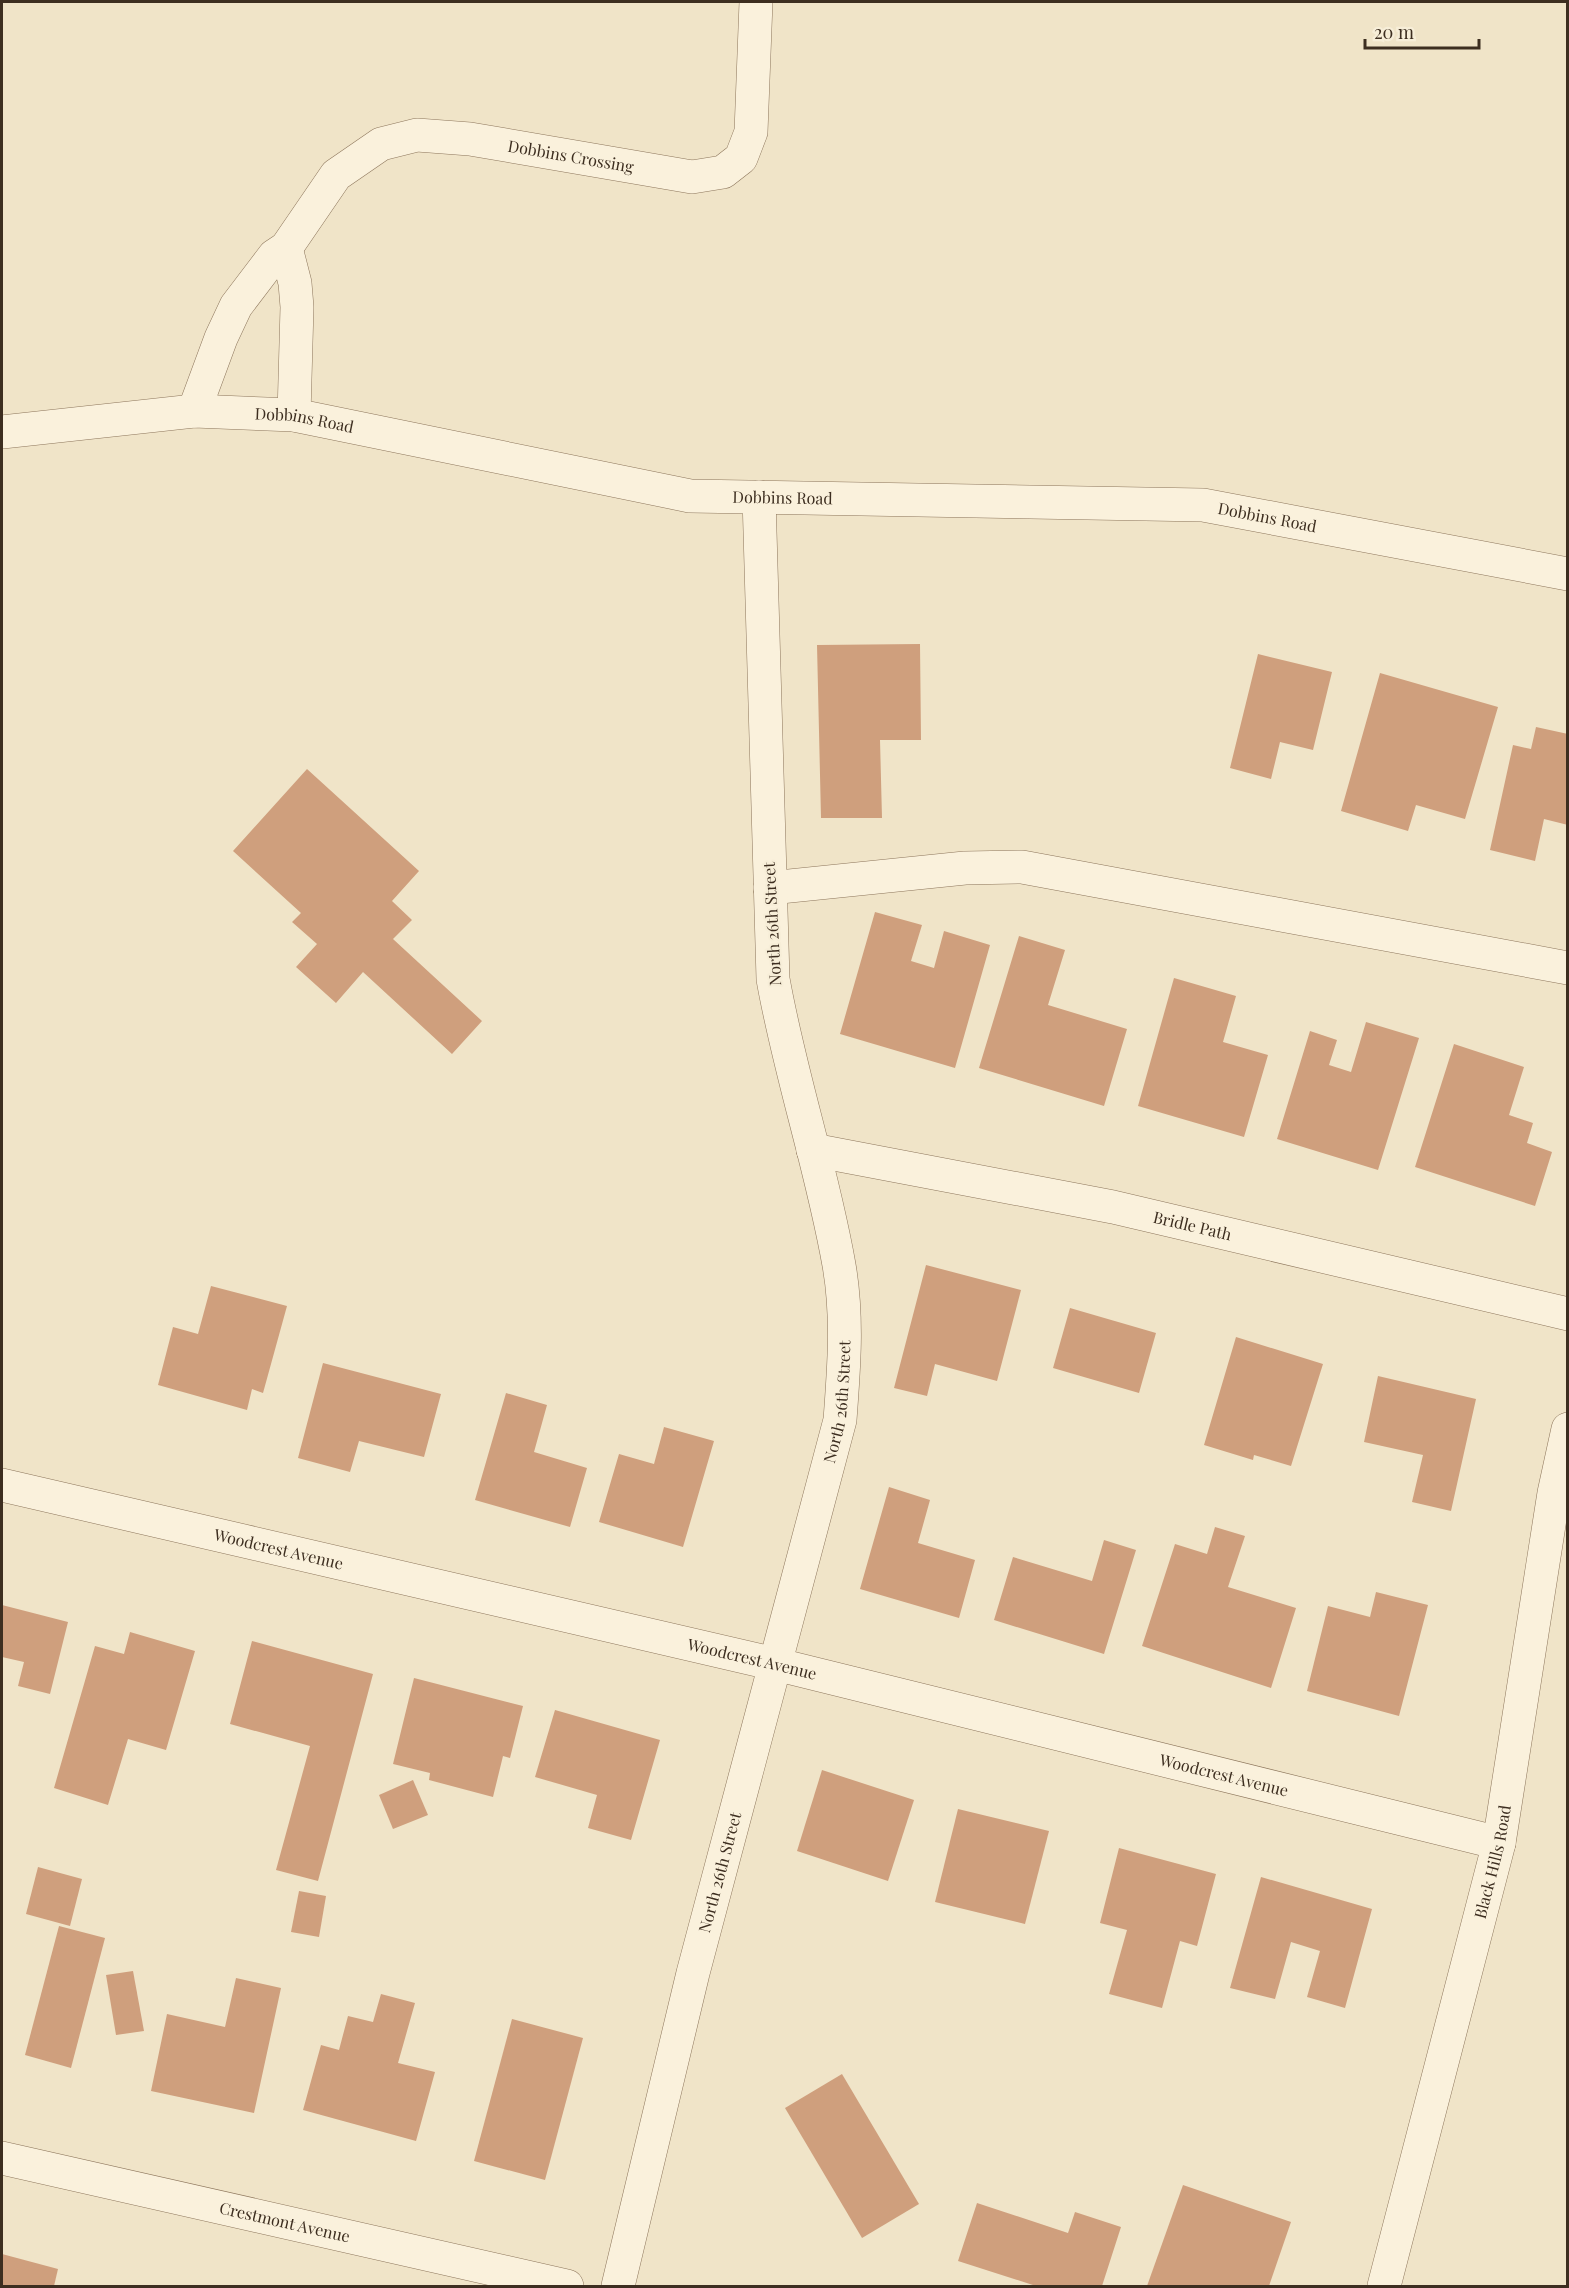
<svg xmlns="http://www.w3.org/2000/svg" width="1569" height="2288" font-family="'Playfair Display',serif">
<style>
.building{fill:#cf9f7d}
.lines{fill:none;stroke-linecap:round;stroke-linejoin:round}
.minor-casing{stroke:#8d765c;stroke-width:34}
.minor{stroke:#faf1dc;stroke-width:33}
.labels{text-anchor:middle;stroke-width:4.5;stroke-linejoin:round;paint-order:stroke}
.street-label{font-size:16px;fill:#3d2e20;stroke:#f7eed8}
</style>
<rect width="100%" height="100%" fill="#f0e4c8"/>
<g class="building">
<path d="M920 644 921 740H880L882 818H821L817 645Z"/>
<path d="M1258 654 1332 672 1313 750 1280 742 1271 779 1230 768Z"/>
<path d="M1380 673 1498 707 1465 819 1416 805 1408 831 1341 811Z"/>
<path d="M1536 727 1568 734V825L1544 819 1535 861 1490 850 1513 745 1531 749Z"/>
<path d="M307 769 419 871 392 901 412 920 393 939 482 1021 452 1054 363 972 336 1003 296 967 317 944 292 922 301 913 233 851Z"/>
<path d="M875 912 922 925 911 961 934 968 944 931 990 945 955 1068 840 1034Z"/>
<path d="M1019 936 1065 950 1048 1005 1127 1029 1104 1106 979 1068Z"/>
<path d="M1174 978 1236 996 1223 1042 1268 1055 1244 1137 1138 1106Z"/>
<path d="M1366 1022 1419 1038 1378 1170 1277 1139 1310 1031 1337 1040 1329 1065 1351 1072Z"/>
<path d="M1454 1044 1524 1067 1509 1115 1533 1123 1527 1143 1552 1152 1535 1206 1415 1167Z"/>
<path d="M926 1265 1021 1290 997 1381 935 1364 927 1396 894 1388Z"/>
<path d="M211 1286 287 1306 263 1393 252 1389 247 1410 158 1385 173 1327 198 1334Z"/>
<path d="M1070 1308 1156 1333 1139 1393 1053 1368Z"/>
<path d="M1236 1337 1323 1364 1291 1466 1254 1455 1253 1460 1204 1445Z"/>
<path d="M323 1363 441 1394 424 1457 359 1441 350 1472 298 1458Z"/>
<path d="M1378 1376 1476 1399 1451 1511 1412 1502 1423 1455 1364 1442Z"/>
<path d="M506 1393 547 1405 534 1452 587 1468 570 1527 475 1500Z"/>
<path d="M664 1427 714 1441 683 1547 599 1522 619 1454 654 1464Z"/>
<path d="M889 1487 930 1500 918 1543 975 1560 959 1618 860 1589Z"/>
<path d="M1215 1527 1245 1536 1228 1587 1296 1608 1271 1688 1142 1646 1175 1544 1207 1554Z"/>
<path d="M1104 1540 1136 1550 1104 1654 994 1620 1013 1557 1092 1581Z"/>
<path d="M1376 1592 1428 1605 1399 1716 1307 1691 1328 1606 1370 1617Z"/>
<path d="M2 1605 68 1622 50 1694 18 1686 24 1662 2 1657Z"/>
<path d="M130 1632 195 1651 166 1750 128 1739 108 1805 54 1788 95 1646 124 1654Z"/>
<path d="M252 1641 373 1674 318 1881 276 1870 310 1746 230 1724Z"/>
<path d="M414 1678 523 1706 510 1758 503 1756 493 1797 429 1780 430 1773 393 1764Z"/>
<path d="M555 1710 660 1740 631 1840 588 1828 597 1795 535 1777Z"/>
<path d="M822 1770 914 1800 888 1881 797 1851Z"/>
<path d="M413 1780 428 1815 393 1829 379 1795Z"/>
<path d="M958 1809 1049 1831 1025 1924 935 1902Z"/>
<path d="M1119 1848 1216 1874 1197 1946 1180 1941 1162 2008 1109 1994 1127 1930 1100 1923Z"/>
<path d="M38 1867 82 1879 70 1926 26 1914Z"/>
<path d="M1261 1877 1372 1909 1345 2008 1307 1997 1320 1951 1291 1942 1275 1999 1230 1988Z"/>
<path d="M299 1891 326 1896 319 1937 291 1932Z"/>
<path d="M59 1926 105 1938 71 2068 25 2055Z"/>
<path d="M133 1971 144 2031 116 2035 106 1975Z"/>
<path d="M236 1978 281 1988 254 2113 151 2091 167 2014 225 2027Z"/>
<path d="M381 1994 415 2003 398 2063 435 2072 416 2141 303 2110 321 2045 339 2050 348 2016 373 2022Z"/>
<path d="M512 2019 583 2038 545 2180 474 2161Z"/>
<path d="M842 2074 919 2204 862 2238 785 2108Z"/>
<path d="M1183 2185 1291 2222 1269 2286H1147Z"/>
<path d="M977 2203 1068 2233 1075 2212 1121 2227 1102 2286H1036L958 2261Z"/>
<path d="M2 2254 58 2269 54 2286H2Z"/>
</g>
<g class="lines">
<defs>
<g id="minor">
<path d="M286 248 295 283 297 307 294 415"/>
<path id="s1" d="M194 411 221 338 236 306 274 256 286 248 336 175 381 144 417 135 470 139 692 177 723 172 741 158 751 132 756 2"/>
<path id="s2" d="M2 432 194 411 294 415 690 496 1203 505 1568 574"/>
<path d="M770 888 965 868 1022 867 1568 968"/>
<path id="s3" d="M813 1150 1113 1207 1568 1314"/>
<path id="s4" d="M2 1485 775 1664 1499 1843"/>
<path id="s5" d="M2 2158 567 2286"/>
<path id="s6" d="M618 2286 693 1973 840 1420C844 1368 848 1316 839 1265 822 1168 790 1075 773 979L759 497"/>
<path id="s7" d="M1384 2286 1499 1843 1554 1493 1568 1429"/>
</g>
</defs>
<use href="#minor" class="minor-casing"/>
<use href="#minor" class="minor"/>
</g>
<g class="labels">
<g class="street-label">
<text dy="6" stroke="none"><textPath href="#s1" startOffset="526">Dobbins Crossing</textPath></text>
<text dy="6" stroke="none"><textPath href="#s2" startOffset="304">Dobbins Road</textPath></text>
<text dy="6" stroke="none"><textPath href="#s2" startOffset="790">Dobbins Road</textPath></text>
<text dy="6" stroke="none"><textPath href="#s2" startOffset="1276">Dobbins Road</textPath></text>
<text transform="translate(772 924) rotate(-93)" y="6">North 26th Street</text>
<text dy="6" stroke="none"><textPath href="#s3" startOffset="387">Bridle Path</textPath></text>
<text dy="6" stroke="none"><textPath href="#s6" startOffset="912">North 26th Street</textPath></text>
<text dy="6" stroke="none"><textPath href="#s4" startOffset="284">Woodcrest Avenue</textPath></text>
<text dy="6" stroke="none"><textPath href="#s4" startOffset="770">Woodcrest Avenue</textPath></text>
<text dy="6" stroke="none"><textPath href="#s4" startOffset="1256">Woodcrest Avenue</textPath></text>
<text dy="6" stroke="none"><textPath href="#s7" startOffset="438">Black Hills Road</textPath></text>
<text dy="6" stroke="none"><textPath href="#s6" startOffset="426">North 26th Street</textPath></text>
<text dy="6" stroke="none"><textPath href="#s5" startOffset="290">Crestmont Avenue</textPath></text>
</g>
</g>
<rect width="1569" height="2288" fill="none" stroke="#3d2e20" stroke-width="6"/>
<path d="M1365 39v9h114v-9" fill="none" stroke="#3d2e20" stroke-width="3"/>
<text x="1374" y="39" font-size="18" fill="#3d2e20" stroke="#f7eed8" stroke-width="4.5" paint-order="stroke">20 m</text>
</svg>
